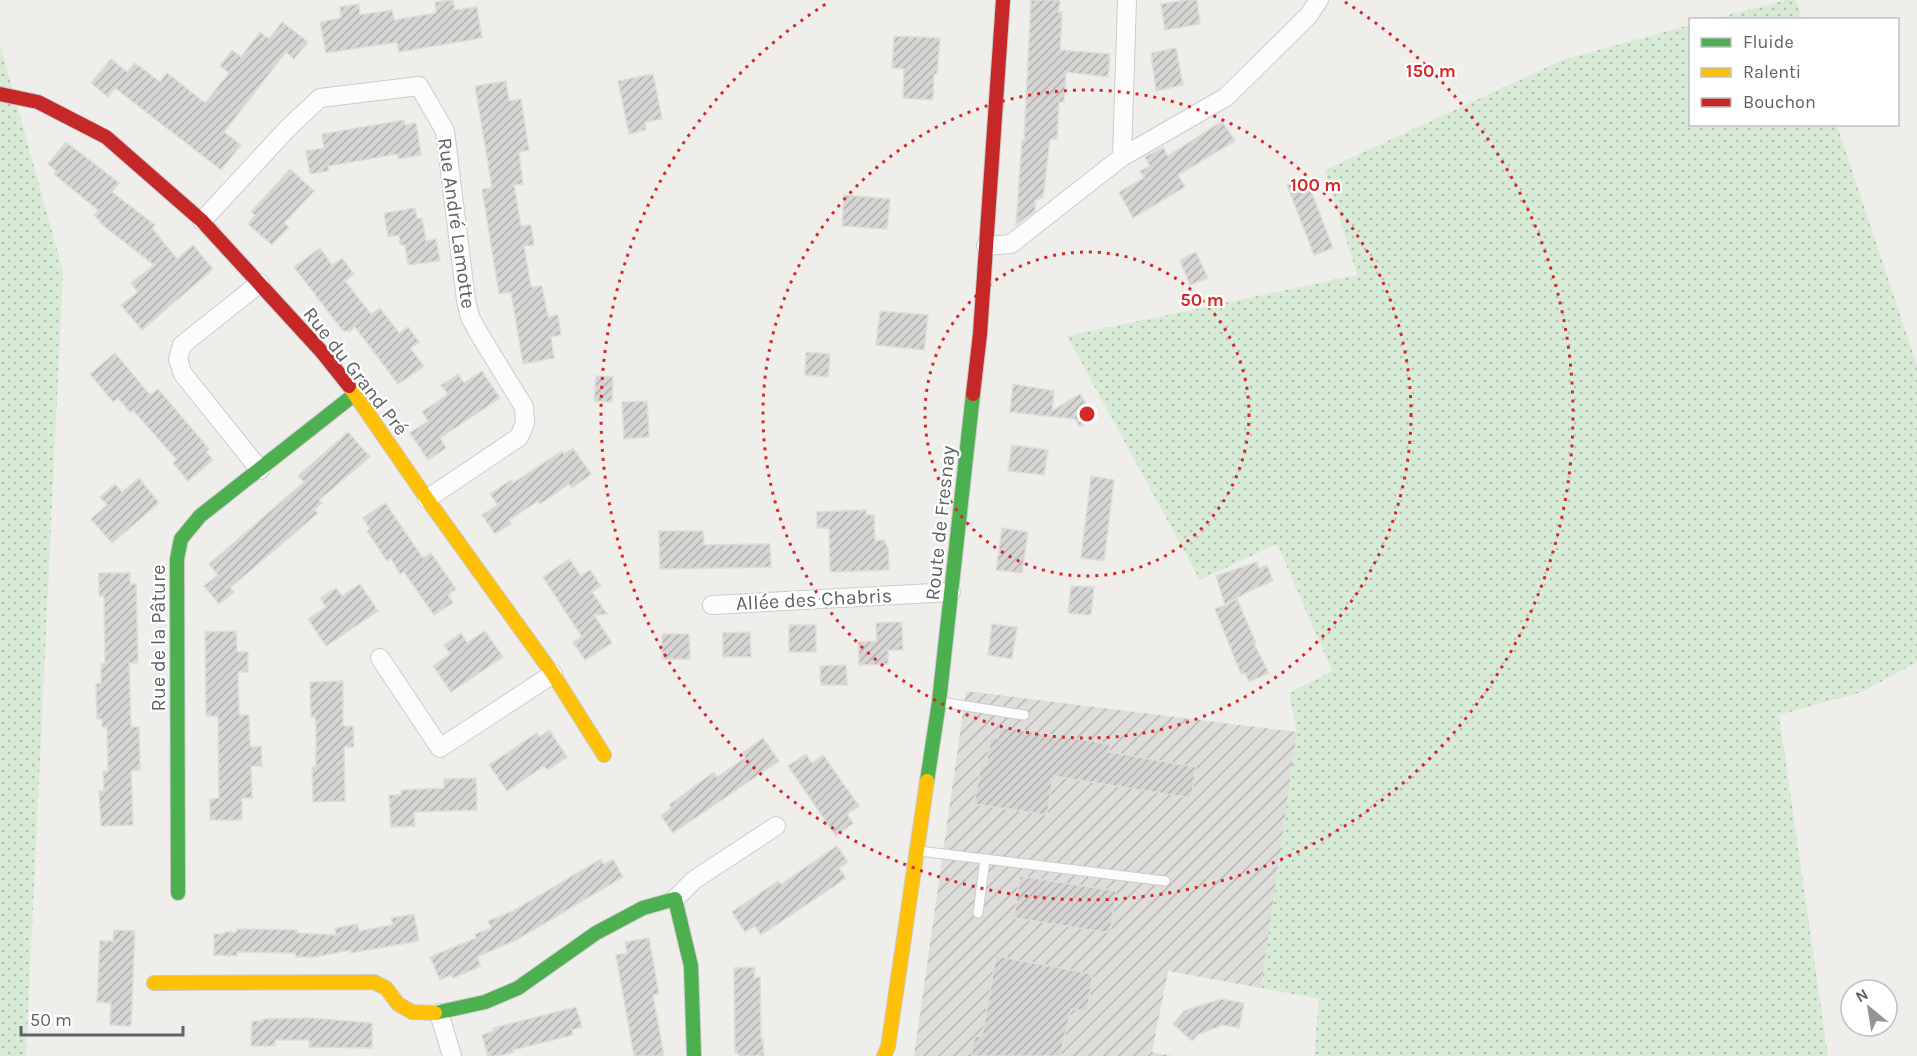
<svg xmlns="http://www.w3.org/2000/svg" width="1917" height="1056" font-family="Karla,sans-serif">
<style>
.industrial{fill:url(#industrial-furrows)}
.green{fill:url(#green-dots)}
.building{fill:url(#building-hatch);stroke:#deddd9;stroke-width:1.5}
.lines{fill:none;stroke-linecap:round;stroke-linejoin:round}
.lane-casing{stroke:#cbcccc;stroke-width:11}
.street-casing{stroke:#cbcccc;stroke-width:20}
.fast-casing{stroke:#cacacb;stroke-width:16}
.slow-casing{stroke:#cacacb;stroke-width:16}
.jam-casing{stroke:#cacacb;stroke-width:16}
.lane{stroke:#fdfcfc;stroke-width:9}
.street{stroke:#fdfcfc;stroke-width:18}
.fast{stroke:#4caf50;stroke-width:14}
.slow{stroke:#ffc107;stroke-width:14}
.jam{stroke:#c62828;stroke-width:14}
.ring{fill:none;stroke:#d62828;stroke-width:3;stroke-dasharray:3 6}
.labels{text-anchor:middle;stroke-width:4.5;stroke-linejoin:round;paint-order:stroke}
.street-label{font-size:20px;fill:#5f6368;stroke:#fff}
.centre{fill:#d62828;stroke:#fff;stroke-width:3}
.ring-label{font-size:18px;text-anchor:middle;font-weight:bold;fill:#d62828;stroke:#fff;stroke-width:4.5;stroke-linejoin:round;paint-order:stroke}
</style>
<defs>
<pattern id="industrial-furrows" width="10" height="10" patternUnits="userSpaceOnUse" patternTransform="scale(1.5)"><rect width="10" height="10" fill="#dfddda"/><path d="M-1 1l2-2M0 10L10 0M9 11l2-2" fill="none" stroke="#b8b7b5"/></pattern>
<pattern id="green-dots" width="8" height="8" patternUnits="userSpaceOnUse" patternTransform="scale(1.5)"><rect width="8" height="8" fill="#d8ebd6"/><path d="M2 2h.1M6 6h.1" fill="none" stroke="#b2c2b1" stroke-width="1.8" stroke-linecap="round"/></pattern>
<pattern id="building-hatch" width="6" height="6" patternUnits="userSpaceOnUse" patternTransform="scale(1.5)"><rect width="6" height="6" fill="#d6d5d3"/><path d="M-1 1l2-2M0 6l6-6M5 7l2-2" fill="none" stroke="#b1b0af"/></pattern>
</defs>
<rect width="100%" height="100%" fill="#efeeea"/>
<path class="industrial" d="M966 691 1297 732 1261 988 1168 971 1152 1052 1173 1056H914Z"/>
<g class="green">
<path d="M1786 0H1796L1802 19H1713Z"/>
<path d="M1690 25V124L1837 125 1917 365V662L1862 692 1779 715 1828 1056H1314L1319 999 1261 988 1297 732 1289 693 1332 671 1277 544 1200 580 1067 336 1357 275 1325 170 1565 59Z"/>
<path d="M0 44 63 271 26 1056H0Z"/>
</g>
<g class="building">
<path d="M453 0 455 10 477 7 482 38 399 52 397 42 326 53 320 22 341 18 340 7 359 4 360 15 392 10 394 20 436 13 435 2Z"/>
<path d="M1031 0H1060L1058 12H1062L1060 50 1110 54 1108 77 1066 72 1064 102H1059L1057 139H1050L1043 198 1035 200V211L1016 225 1022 140H1024Z"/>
<path d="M1186 0H1197L1200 24 1165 30 1161 4Z"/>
<path d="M282 22 308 42 294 59 286 52 224 132 241 145 221 170 115 88 108 97 91 83 111 59 127 72 135 63 160 82 167 73 205 103 229 73 220 66 232 50 241 57 260 32 269 39Z"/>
<path d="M894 36 940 38 937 74H934L933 100 903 98 904 69 892 68Z"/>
<path d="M1176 48 1183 85 1156 91 1151 53Z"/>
<path d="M653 74 662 119 645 122 646 130 629 134 618 81Z"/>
<path d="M506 81 509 101 521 99 529 150 519 152 523 184 514 185 521 226 531 225 534 245 524 246 531 287 542 286 548 317 558 315 561 335 551 337 554 358 523 364 511 292 499 294 482 189 492 188 475 86Z"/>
<path d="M404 120 405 125 416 123 421 155 398 159 397 154 328 166 329 171 310 174 306 151 324 148 322 134Z"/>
<path d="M1222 121 1235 141 1178 175 1185 187 1133 218 1119 192 1144 178 1140 171 1150 166 1145 157 1163 147 1168 156Z"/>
<path d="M66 142 119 183 112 192 155 225 152 228 177 259 193 245 213 269 142 330 121 305 138 292 131 283 154 265 100 223 101 222 94 215 98 210 54 174 56 171 48 164Z"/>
<path d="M290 169 314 191 284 223 289 227 272 245 248 224 255 215 251 212Z"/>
<path d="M1306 178 1333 248 1314 255 1287 185Z"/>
<path d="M844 195 890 199 887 229 842 226Z"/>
<path d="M415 208 417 219 422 218 426 241 436 239 440 261 408 265 405 245H400L399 235 388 237 384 213Z"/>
<path d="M320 248 332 265 342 258 354 274 345 281 371 314 380 308 399 333 408 327 419 342 410 348 424 366 398 384 355 327 350 331H343L294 267Z"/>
<path d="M1196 252 1208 278 1190 285 1180 260Z"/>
<path d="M880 311 928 315 924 350 876 345Z"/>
<path d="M806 352 830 354 828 377 805 375Z"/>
<path d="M115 353 150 395 158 389 209 449 206 452 213 460 188 481 173 463 177 460 147 426 133 410 130 412 118 398 113 402 90 374Z"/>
<path d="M482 371 500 398 440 438 446 448 428 460 410 433 428 421 422 412 448 394 441 385 449 380 458 374 464 383Z"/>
<path d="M596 376 613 377 612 402 594 401Z"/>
<path d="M1013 384 1054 391 1052 411 1080 394 1095 418 1080 427 1075 419 1010 412Z"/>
<path d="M647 401 649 437 624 439 622 402Z"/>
<path d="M348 432 370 457 319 500 322 503 314 510 318 513 230 588 234 592 219 604 204 586 218 575 209 564 304 482 298 476Z"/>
<path d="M1012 445 1048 450 1044 475 1008 471Z"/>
<path d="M573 448 591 474 572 488 569 484 540 504 538 501 509 520 511 524 495 534 482 515 498 505 490 494 511 480 513 483 562 451 564 454Z"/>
<path d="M1091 476 1114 480 1104 561 1081 558Z"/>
<path d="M139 478 159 503 112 543 91 519 107 505 100 497 115 484 122 492Z"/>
<path d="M385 503 423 558 431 553 456 589 448 595 453 603 434 615 404 572 400 574 391 558 387 561 367 531 370 529 363 518Z"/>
<path d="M866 510V515H874L875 541 884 540 888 548 889 570 830 572 829 528H817V512Z"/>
<path d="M1002 528 1028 532 1022 573 996 570Z"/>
<path d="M659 531H703L704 545 770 544 771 567 660 569Z"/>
<path d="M569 559 581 576 590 570 601 586 592 592 607 614 594 615 612 643 585 660 573 642 582 637 543 577Z"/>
<path d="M1257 562 1259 568 1267 565 1273 581 1251 590 1225 605 1237 599 1256 643 1254 644 1269 673 1249 682 1245 673 1241 674 1215 609 1225 605 1216 576Z"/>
<path d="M99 573H130V584H136L138 663H129L131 727H139L140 770 131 771 133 825 101 826 99 791H104L103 771H108L107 727 102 728V719H97L96 684 101 683V664H105L104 596H99Z"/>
<path d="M360 584 378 611 326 646 308 619 326 607 320 598 336 588 342 596Z"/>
<path d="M1071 586 1094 587 1091 615 1068 613Z"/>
<path d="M902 622 903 650H888V664L859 665 858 642 877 641 876 623Z"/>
<path d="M992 624 1017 627 1012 659 988 655Z"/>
<rect x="789" y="625" width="27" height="27"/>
<path d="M236 631 237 652H248V672H238L239 715H249L250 747 261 746 262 766H251L252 798H242V820H210V799L219 798 218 716H206L205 632Z"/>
<path d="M485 631 503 657 451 692 433 666 450 654 444 645 461 633 467 643Z"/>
<path d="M750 632 751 657H723V633Z"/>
<path d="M662 634H689L690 659H662Z"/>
<path d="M846 665 847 685H821L820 666Z"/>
<path d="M343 681V726H353L354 747H344L345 801 313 802 312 767H316V726L315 717H311L310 682Z"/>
<path d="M1000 727 1110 744 1109 752 1196 767 1191 798 1053 776 1047 815 974 804 981 765 986 766 991 737 998 738Z"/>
<path d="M549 730 567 757 547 770 544 766 507 791 489 765 537 733 540 737Z"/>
<path d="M763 738 779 761 673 833 661 816 671 808 669 805 714 772 717 777 745 758 742 753Z"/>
<path d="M806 754 812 763 823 755 859 806 847 814 853 823 836 836 788 766Z"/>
<path d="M476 778 477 810 414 812 415 826 391 827 389 795H401V790L444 788V779Z"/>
<path d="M837 846 848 862 839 868 846 878 761 935 755 926 745 932 732 912 778 881 781 884Z"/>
<path d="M601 859 604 864 613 859 623 877 518 939 477 957 481 966 453 978 451 975 440 980 430 957 476 938 475 934 491 928 488 921 513 911Z"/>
<path d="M1020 876 1116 891 1110 933 1014 918Z"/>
<path d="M414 914 419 941 351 953 350 950 315 957H296L295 953 237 952V956L214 955V934H224L225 932H237V929L297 930V933L336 935 335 928 358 924 359 931 393 925 391 918Z"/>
<path d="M114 930 135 931 131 1026 110 1025 111 1003 97 1002 100 941H113Z"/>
<path d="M649 938 659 994 653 995 664 1056H634L616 955 627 953 625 942Z"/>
<path d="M996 956 1093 974 1087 1011 1071 1009 1060 1056H971L975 1036 982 1037Z"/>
<path d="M755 967 754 978 760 977 761 1039H763L764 1056H739L738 1053H735L734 968Z"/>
<path d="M1221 999 1244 1003 1239 1028 1223 1025 1199 1034 1192 1041 1173 1024 1184 1011Z"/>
<path d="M576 1007 582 1027 572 1030 573 1035 513 1050 514 1052 499 1056H488L482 1035 494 1031 493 1028Z"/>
<path d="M309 1018 372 1023V1048L309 1047V1040H275V1046H251L252 1021H263V1019Z"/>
</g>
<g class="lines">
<defs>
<g id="lane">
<path d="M940 702 1024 715"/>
<path d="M919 851 1165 881"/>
<path d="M978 913 985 859"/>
</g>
<g id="street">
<path d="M1122 157 1127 0"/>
<path d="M202 221 288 128 320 98 419 86 445 131 466 300 470 317 478 332 524 407 525 423 519 437 427 499"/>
<path d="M986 246 1011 244 1122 157 1226 97 1308 16 1319 0"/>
<path d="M260 470 183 374 178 359 182 345 260 283"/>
<path d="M712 605 951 592"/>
<path d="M380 658 440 748 553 674"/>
<path d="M675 899 694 880 776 826"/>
<path d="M439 1013 452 1056"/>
</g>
<g id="fast">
<path d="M927 781 939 702 973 394"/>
<path d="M178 893 177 559 181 539 200 516 355 394"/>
<path d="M435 1013 485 1002 518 988 596 933 643 908 675 899 691 966 694 1056"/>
</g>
<g id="slow">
<path d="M349 386 427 499 553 674 604 755"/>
<path d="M154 983 374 982 386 988 398 1004 412 1012 435 1013"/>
<path d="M884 1056 888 1047 927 781"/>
</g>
<g id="jam">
<path d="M0 94 38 102 106 137 202 221 321 351 349 386"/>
<path d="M973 394 980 334 1003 0"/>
</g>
</defs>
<use href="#lane" class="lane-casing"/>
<use href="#street" class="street-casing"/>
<use href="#fast" class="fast-casing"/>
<use href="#slow" class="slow-casing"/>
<use href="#jam" class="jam-casing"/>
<use href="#lane" class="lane"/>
<use href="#street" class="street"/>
<use href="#fast" class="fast"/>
<use href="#slow" class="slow"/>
<use href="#jam" class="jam"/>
</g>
<g class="ring">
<circle cx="1087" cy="414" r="162"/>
<circle cx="1087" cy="414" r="324"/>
<path d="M1345 2A486 486 0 1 1 829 2"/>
</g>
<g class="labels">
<g class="street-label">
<text transform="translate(457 223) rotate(82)" y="7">Rue André Lamotte</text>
<text transform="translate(356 371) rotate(52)" y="7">Rue du Grand Pré</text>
<text transform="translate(940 523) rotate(-84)" y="7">Route de Fresnay</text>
<text transform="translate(814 599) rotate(-3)" y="7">Allée des Chabris</text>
<text transform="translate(158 638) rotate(-90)" y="7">Rue de la Pâture</text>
</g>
</g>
<circle cx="1087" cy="414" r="9" class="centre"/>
<g class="ring-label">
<text x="1431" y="77">150 m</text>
<text x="1316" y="191">100 m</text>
<text x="1202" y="306">50 m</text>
</g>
<rect x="1689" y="18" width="210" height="108" fill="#ffffff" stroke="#bfc1c3" stroke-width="1.5"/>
<rect x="1701" y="38" width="30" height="9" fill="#4caf50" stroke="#bfc1c3" stroke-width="1.5"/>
<text x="1743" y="48" font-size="18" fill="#5f6368">Fluide</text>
<rect x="1701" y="68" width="30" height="9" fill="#ffc107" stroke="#bfc1c3" stroke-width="1.5"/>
<text x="1743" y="78" font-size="18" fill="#5f6368">Ralenti</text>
<rect x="1701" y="98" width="30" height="9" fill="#c62828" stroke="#bfc1c3" stroke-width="1.5"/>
<text x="1743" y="108" font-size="18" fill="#5f6368">Bouchon</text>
<g transform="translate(1869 1008) rotate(330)"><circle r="28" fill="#ffffff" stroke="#bfc1c3" stroke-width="1.5"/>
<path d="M0-4.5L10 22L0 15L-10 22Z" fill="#919496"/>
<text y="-9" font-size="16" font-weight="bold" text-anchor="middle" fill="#5f6368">N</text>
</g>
<path d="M21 1026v9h162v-9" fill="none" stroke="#5f6368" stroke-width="3"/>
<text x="30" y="1026" font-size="18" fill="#5f6368" stroke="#ffffff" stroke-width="4.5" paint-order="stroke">50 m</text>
</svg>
